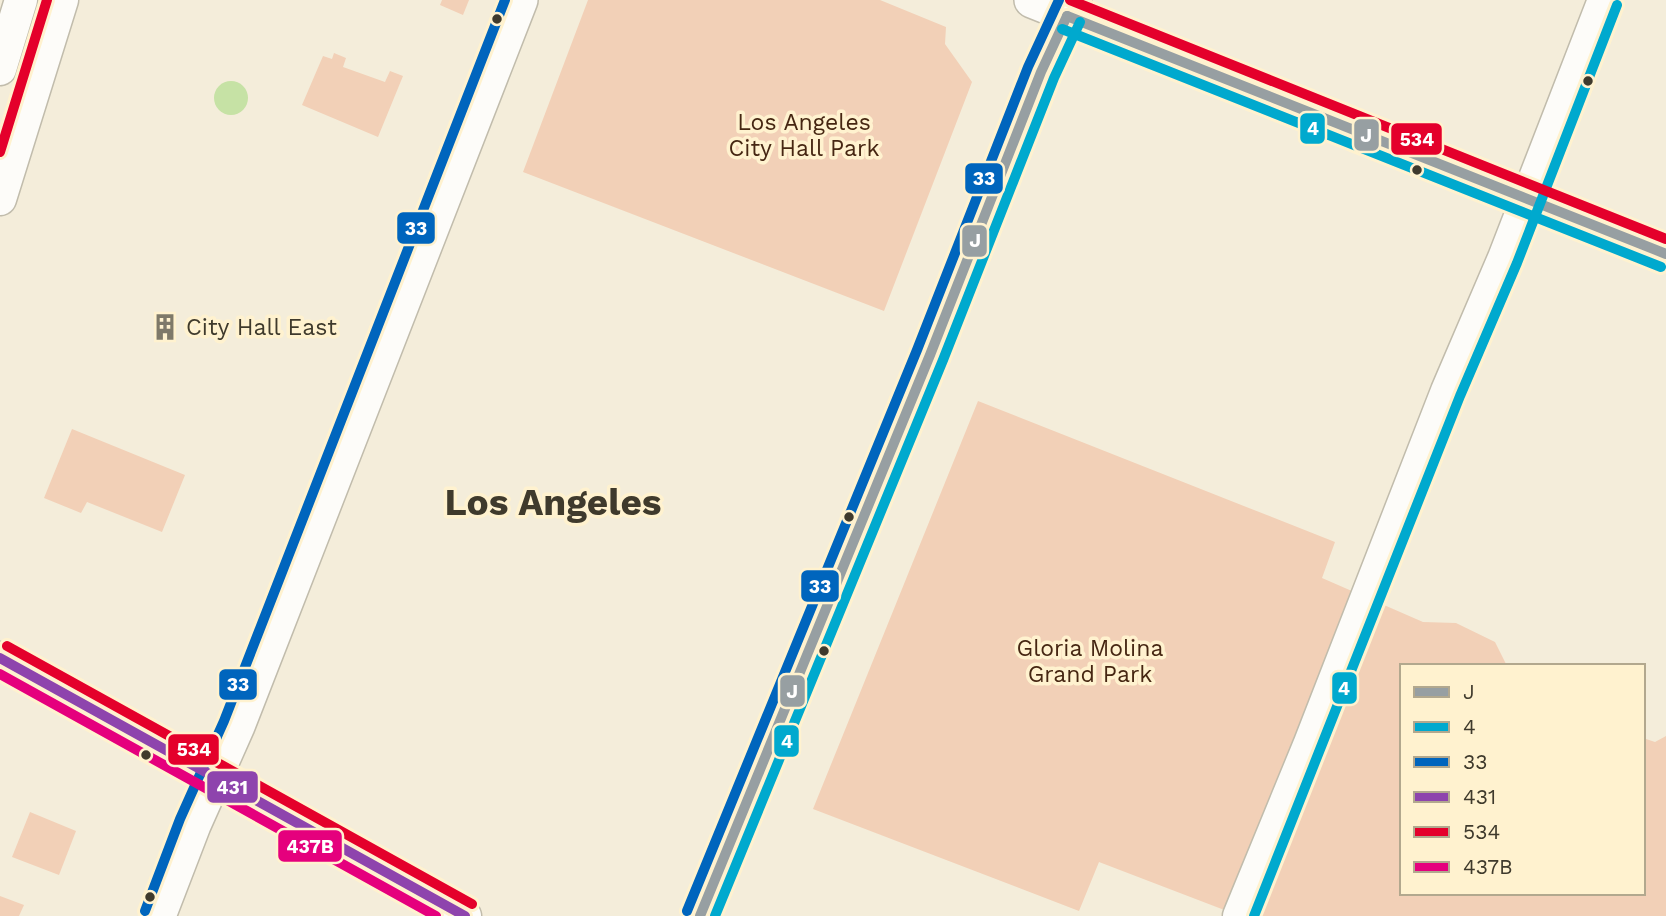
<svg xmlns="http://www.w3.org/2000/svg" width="1666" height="916" font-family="'Work Sans',sans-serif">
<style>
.green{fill:#f2d0b7}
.water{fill:#c6e2a5}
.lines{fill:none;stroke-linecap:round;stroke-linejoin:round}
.secondary-casing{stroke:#c1bcac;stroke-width:35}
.primary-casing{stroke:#c1bcac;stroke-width:38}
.secondary{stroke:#fdfcf9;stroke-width:32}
.primary{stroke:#fdfcf9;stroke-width:35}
.bus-1-casing{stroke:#fff2cf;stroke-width:16}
.bus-2-casing{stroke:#fff2cf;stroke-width:16}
.bus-3-casing{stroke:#fff2cf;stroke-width:16}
.bus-4-casing{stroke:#fff2cf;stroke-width:16}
.bus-5-casing{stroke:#fff2cf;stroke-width:16}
.bus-6-casing{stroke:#fff2cf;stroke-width:16}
.bus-1{stroke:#979fa2;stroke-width:10}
.bus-2{stroke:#00a9ce;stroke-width:10}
.bus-3{stroke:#0065bd;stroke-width:10}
.bus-4{stroke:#8e44ad;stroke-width:10}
.bus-5{stroke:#e4002b;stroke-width:10}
.bus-6{stroke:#e5007d;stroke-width:10}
.bus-dot{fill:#3f3a2c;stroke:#fff2cf;stroke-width:2.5}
.labels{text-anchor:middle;stroke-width:7;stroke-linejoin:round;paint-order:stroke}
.park-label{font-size:23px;fill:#462612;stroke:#fff2cf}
.poi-label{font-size:23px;fill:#3f3a2c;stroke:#fff2cf;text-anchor:start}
.town-label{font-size:37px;font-weight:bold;fill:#3f3a2c;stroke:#fff2cf}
.line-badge{stroke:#fff2cf;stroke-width:2.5}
.badge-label{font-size:19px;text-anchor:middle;font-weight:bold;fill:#fff}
</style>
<rect width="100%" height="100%" fill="#f4edda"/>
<g class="green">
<path d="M442 0H469L463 15 440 5Z"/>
<path d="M588 0H880L946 27 945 44 972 82 884 311 523 172Z"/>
<path d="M334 53 346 58 343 67 385 82 390 71 403 76 378 137 302 105 323 56 332 59Z"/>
<path d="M978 401 1335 542 1322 578 1423 622 1456 623 1495 642 1507 666H1402V893H1643V738L1655 742 1666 736V916H1240L1099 862 1079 911 813 809Z"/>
<path d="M72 429 185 475 162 532 87 502 81 513 44 498Z"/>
<path d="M30 812 76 831 59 875 12 857Z"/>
<path d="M0 896 24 905 19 916H0Z"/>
</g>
<circle class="water" cx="231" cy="98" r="17"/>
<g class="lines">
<defs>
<g id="secondary">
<path d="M0 69 21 0"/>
<path d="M0 199 62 0"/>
<path d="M0 658 465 916"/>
<path d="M1239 916 1310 743 1447 391 1504 258 1604 0"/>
</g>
<g id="primary">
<path d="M1032 0 1666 254"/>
<path d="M158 916 193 825 237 726 520 0"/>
<path d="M700 916 930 355 1041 72 1074 0"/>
</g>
</defs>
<use href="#secondary" class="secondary-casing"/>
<use href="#primary" class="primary-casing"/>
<use href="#secondary" class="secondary"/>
<use href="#primary" class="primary"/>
<defs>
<g id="bus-1">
<path d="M1067 16 1666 254"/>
<path d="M700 916 930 355 1041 72 1067 16"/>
</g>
<g id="bus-2">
<path d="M1062 29 1661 267"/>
<path d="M715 916 943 360 1054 78 1080 22"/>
<path d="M1254 916 1460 396 1517 263 1617 5"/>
</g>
<g id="bus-3">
<path d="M145 911 180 819 224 721 505 0"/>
<path d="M687 911 917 350 1028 67 1059 0"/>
</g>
<path id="bus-4" d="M0 658 465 916"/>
<g id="bus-5">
<path d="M1070 0 1666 239"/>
<path d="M0 152 47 0"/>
<path d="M7 646 472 904"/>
</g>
<path id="bus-6" d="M0 674 436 916"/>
</defs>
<use href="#bus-1" class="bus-1-casing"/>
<use href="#bus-2" class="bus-2-casing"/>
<use href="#bus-3" class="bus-3-casing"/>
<use href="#bus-4" class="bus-4-casing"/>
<use href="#bus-5" class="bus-5-casing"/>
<use href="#bus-6" class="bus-6-casing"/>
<use href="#bus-1" class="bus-1"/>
<use href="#bus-2" class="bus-2"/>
<use href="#bus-3" class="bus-3"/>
<use href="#bus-4" class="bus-4"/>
<use href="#bus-5" class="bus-5"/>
<use href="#bus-6" class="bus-6"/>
</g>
<defs>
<symbol id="building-bare" viewBox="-9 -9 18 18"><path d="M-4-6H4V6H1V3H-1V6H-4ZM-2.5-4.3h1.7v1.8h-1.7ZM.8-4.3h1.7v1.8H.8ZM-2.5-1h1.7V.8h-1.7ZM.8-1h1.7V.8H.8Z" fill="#7e7969" stroke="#fff2cf" stroke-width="2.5" paint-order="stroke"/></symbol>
</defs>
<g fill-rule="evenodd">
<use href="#building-bare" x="146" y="308" width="38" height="38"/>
</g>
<g class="bus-dot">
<circle cx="497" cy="19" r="6"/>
<circle cx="1588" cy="81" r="6"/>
<circle cx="1417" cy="170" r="6"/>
<circle cx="849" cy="517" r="6"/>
<circle cx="824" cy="651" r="6"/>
<circle cx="146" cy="755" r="6"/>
<circle cx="150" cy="897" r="6"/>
</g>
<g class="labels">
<g class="park-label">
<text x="804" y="130">Los Angeles<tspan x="804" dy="26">City Hall Park</tspan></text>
<text x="1090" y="656">Gloria Molina<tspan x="1090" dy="26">Grand Park</tspan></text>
</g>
<g class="poi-label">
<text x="186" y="335">City Hall East</text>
</g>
<g class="town-label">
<text x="553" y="515">Los Angeles</text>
</g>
</g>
<g class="line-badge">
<rect x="1299" y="112" width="27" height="33" rx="7" fill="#00a9ce"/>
<rect x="1353" y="118" width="27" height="34" rx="7" fill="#979fa2"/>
<rect x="1390" y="122" width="53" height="34" rx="7" fill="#e4002b"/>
<rect x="964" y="162" width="40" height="33" rx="7" fill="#0065bd"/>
<rect x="396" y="211" width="40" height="34" rx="7" fill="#0065bd"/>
<rect x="961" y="224" width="27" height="34" rx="7" fill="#979fa2"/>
<rect x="800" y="569" width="40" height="34" rx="7" fill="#0065bd"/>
<rect x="218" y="668" width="40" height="33" rx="7" fill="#0065bd"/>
<rect x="1331" y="671" width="27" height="34" rx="7" fill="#00a9ce"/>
<rect x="779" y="674" width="27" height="34" rx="7" fill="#979fa2"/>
<rect x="773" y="724" width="27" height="34" rx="7" fill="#00a9ce"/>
<rect x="167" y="733" width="53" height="33" rx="7" fill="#e4002b"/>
<rect x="206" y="770" width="53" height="34" rx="7" fill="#8e44ad"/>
<rect x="277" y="829" width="66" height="34" rx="7" fill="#e5007d"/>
</g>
<g class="badge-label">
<text x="1313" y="135">4</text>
<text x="1366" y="142">J</text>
<text x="1417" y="146">534</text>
<text x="984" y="185">33</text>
<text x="416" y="235">33</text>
<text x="975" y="247">J</text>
<text x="820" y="593">33</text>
<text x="238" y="691">33</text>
<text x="1344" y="695">4</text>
<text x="792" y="698">J</text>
<text x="787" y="748">4</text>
<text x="194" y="756">534</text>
<text x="232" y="794">431</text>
<text x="310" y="853">437B</text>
</g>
<rect x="1400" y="664" width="245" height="231" fill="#fff2cf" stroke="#b2a88e" stroke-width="2"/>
<rect x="1414" y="687" width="35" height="10" fill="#979fa2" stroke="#b2a88e" stroke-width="2"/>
<text x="1463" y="699" font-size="21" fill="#3f3a2c">J</text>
<rect x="1414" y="722" width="35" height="10" fill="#00a9ce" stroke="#b2a88e" stroke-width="2"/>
<text x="1463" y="734" font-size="21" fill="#3f3a2c">4</text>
<rect x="1414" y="757" width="35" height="10" fill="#0065bd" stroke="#b2a88e" stroke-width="2"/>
<text x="1463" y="769" font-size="21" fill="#3f3a2c">33</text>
<rect x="1414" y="792" width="35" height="10" fill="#8e44ad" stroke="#b2a88e" stroke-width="2"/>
<text x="1463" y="804" font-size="21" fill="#3f3a2c">431</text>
<rect x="1414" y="827" width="35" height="10" fill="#e4002b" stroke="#b2a88e" stroke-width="2"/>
<text x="1463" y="839" font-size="21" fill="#3f3a2c">534</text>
<rect x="1414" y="862" width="35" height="10" fill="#e5007d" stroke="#b2a88e" stroke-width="2"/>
<text x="1463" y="874" font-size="21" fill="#3f3a2c">437B</text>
</svg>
